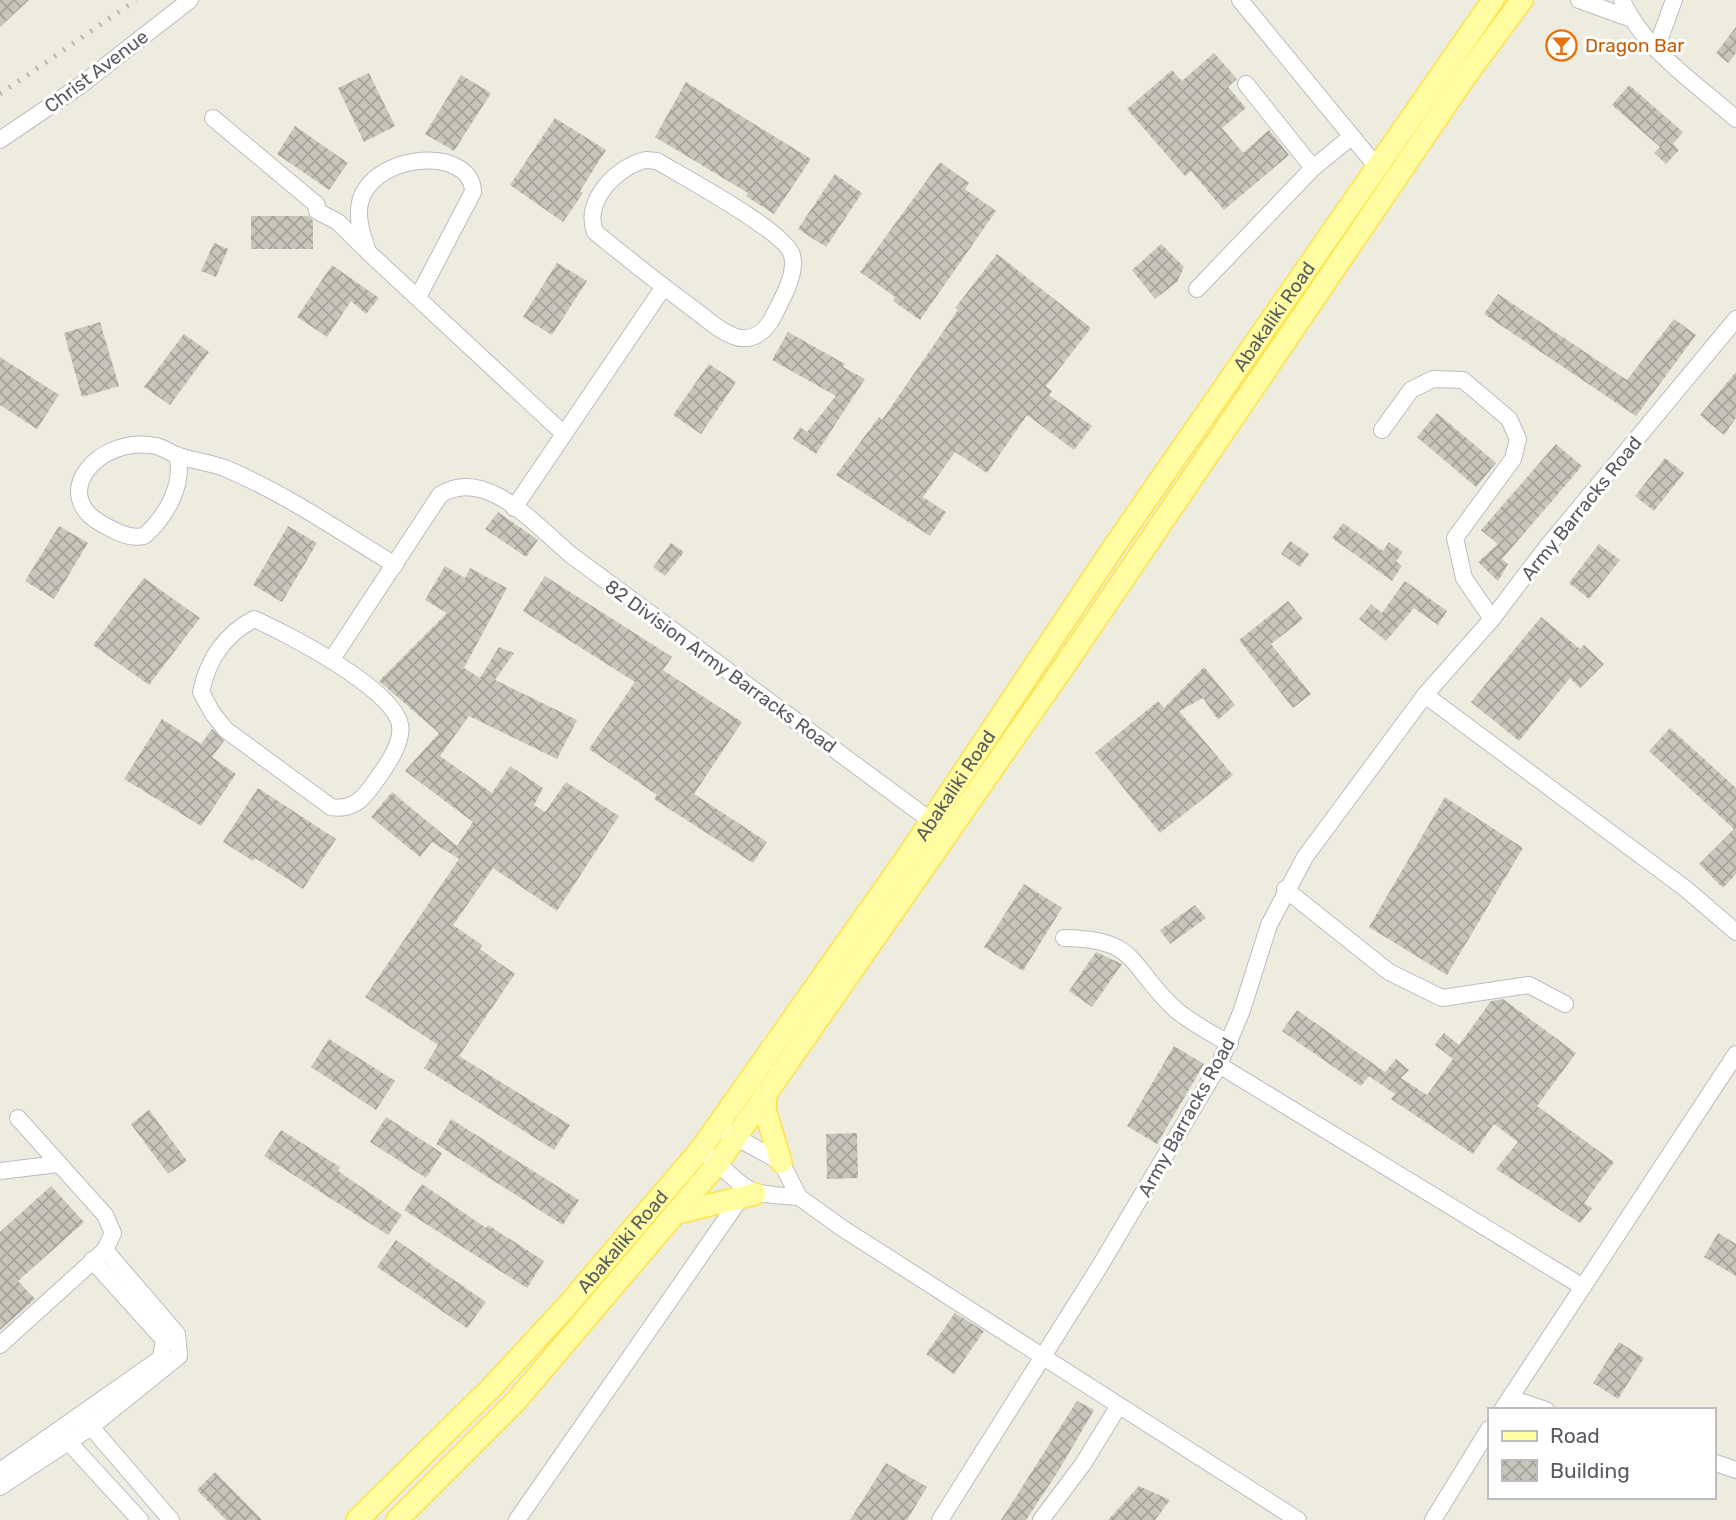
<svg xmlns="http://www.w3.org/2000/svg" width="1736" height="1520" font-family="Rubik,sans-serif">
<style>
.building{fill:url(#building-cross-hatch)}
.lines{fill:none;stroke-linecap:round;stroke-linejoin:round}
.minor-casing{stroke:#babcc2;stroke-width:18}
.major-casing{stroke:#ffe345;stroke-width:24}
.minor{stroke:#fff;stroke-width:16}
.major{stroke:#fffca1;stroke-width:21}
.rail{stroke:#b5b6b6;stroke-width:5;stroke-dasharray:2 9;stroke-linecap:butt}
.labels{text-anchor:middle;stroke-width:6;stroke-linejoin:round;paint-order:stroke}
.food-label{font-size:19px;fill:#c56008;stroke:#fff;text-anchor:start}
.street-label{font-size:19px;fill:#585b62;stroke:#fff}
</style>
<defs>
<pattern id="building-cross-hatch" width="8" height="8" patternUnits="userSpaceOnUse" patternTransform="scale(1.75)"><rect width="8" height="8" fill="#c8c5bb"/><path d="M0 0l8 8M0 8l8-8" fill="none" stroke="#a5a39b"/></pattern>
</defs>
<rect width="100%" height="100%" fill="#edecde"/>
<g class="building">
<path d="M0 0H29L0 27Z"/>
<path d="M1736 27V53L1728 63 1716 53Z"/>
<path d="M1214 53 1237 79 1228 87 1246 108 1222 128 1243 153 1269 130 1289 155 1224 210 1191 171 1185 176 1127 109 1172 70 1182 81Z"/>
<path d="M369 73 395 126 364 142 338 88Z"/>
<path d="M461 75 491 93 454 151 425 134Z"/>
<path d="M686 82 811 159 774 214 746 196 748 193 655 137Z"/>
<path d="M1629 85 1683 132 1673 144 1679 150 1666 164 1654 153 1660 147 1612 105Z"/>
<path d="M555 118 606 150 580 191 583 193 563 222 510 185Z"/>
<path d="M295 126 348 163 329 190 277 154Z"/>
<path d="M940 162 969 183 965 189 996 211 920 320 893 301 895 297 860 272Z"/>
<path d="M835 174 862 193 826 247 798 229Z"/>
<path d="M251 216H308L313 221V249H251Z"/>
<path d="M214 243 228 249 216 277 201 271Z"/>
<path d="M1161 244 1184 267 1177 282 1155 299 1132 270Z"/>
<path d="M997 254 1091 328 1046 386 1052 391 1049 395 1092 426 1074 450 1027 415 987 473 955 452 923 497 946 512 930 536 836 475 879 417 882 420 958 310 955 308Z"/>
<path d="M557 263 587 281 552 335 523 317Z"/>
<path d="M332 265 379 298 366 314 351 301 327 337 297 317Z"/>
<path d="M1498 294 1627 380 1674 319 1696 335 1636 416 1484 314Z"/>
<path d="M100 322 119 386 82 397 64 333Z"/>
<path d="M788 332 845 364 843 367 865 379 816 454 793 439 800 427 807 432 836 396 772 360Z"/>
<path d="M184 334 209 352 170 405 144 387Z"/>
<path d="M0 357 59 395 37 429 0 405Z"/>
<path d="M709 364 736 382 701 434 673 415Z"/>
<path d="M1736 372V418L1724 435 1700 415Z"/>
<path d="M1437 413 1496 463 1476 487 1417 437Z"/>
<path d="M1556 444 1582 466 1502 559 1508 564 1498 581 1478 562 1498 544 1481 530Z"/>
<path d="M1665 458 1684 473 1654 511 1635 496Z"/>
<path d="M498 512 538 540 526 557 485 529Z"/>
<path d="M1343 523 1383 551 1389 542 1403 552 1396 561 1402 566 1392 581 1332 538Z"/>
<path d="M59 526 88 543 54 599 25 581Z"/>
<path d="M288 526 317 543 282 602 253 585Z"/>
<path d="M1290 541 1309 554 1300 567 1281 554Z"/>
<path d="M671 543 684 552 665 576 653 567Z"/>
<path d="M1599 544 1620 560 1589 599 1569 583Z"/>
<path d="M445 566 465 578 470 568 507 588 464 668 480 678 499 647 514 653 495 680 577 720 557 759 469 716 440 756 492 793 510 766 543 788 534 805 545 812 566 782 619 816 557 911 493 868 453 925 482 945 480 949 515 974 459 1056 570 1125 554 1150 424 1068 438 1045 365 997 459 859 432 842 420 857 371 817 392 792 457 846 473 822 405 771 439 733 379 681 447 613 425 600Z"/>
<path d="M545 576 672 657 663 670 742 722 694 794 767 842 753 863 654 799 657 795 589 749 635 682 523 611Z"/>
<path d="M144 578 200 618 149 685 93 645Z"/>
<path d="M1405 581 1447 611 1438 625 1414 608 1386 641 1359 619 1371 604 1382 613Z"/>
<path d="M1288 601 1303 619 1271 644 1311 694 1293 708 1239 640Z"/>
<path d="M1541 617 1580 649 1584 645 1604 664 1580 688 1570 678 1519 741 1471 702Z"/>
<path d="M1204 667 1235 705 1218 720 1203 698 1179 711 1233 775 1160 833 1095 753 1158 701 1164 708Z"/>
<path d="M162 719 201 744 212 729 224 741 212 757 236 774 201 826 124 779Z"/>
<path d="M1670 728 1736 788V874L1723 888 1699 864 1734 829 1649 751Z"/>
<path d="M258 788 336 839 303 889 255 858 253 861 223 842Z"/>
<path d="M1445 797 1523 848 1447 975 1369 927Z"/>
<path d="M1024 884 1062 908 1023 971 984 947Z"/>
<path d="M1195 905 1206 918 1170 944 1160 930Z"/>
<path d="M1096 952 1122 964 1092 1007 1069 991Z"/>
<path d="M1503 999 1576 1053 1537 1106 1614 1162 1584 1203 1592 1208 1580 1223 1496 1169 1518 1142 1494 1124 1473 1154 1391 1099 1395 1094 1369 1076 1361 1086 1282 1031 1297 1010 1385 1072 1396 1059 1409 1070 1401 1078 1427 1095 1453 1059 1435 1045 1444 1033 1459 1045 1491 1001Z"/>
<path d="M329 1039 395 1081 376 1110 311 1067Z"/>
<path d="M1174 1046 1204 1064 1157 1144 1127 1126Z"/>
<path d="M149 1110 187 1161 168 1174 131 1124Z"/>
<path d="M386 1117 442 1153 426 1178 370 1142Z"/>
<path d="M451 1119 579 1200 563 1225 436 1144Z"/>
<path d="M281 1130 340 1167 338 1171 402 1215 388 1235 264 1156Z"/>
<path d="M857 1133 858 1178 827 1179 826 1134Z"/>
<path d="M422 1184 486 1228 488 1225 544 1261 527 1288 404 1210Z"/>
<path d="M51 1186 84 1222 18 1281 35 1299 0 1330V1232Z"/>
<path d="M1718 1233 1736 1244V1276L1704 1257Z"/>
<path d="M396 1240 486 1302 467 1328 377 1267Z"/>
<path d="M955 1313 984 1331 954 1374 926 1354Z"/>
<path d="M1619 1342 1644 1358 1618 1399 1593 1383Z"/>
<path d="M1077 1401 1094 1410 1059 1470 1026 1520H1001Z"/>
<path d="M886 1463 927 1487 907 1520H850Z"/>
<path d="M215 1472 262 1520H226L197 1490Z"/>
<path d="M1139 1486 1170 1500 1155 1520H1108Z"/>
</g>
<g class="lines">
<defs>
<g id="minor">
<path d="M1240 0 1377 167"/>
<path d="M1579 0 1629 18"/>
<path d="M1622 0C1644 50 1696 83 1736 119"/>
<path d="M1656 49 1674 0"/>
<path d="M1246 84 1313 168"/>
<path d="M213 118 317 205V211L338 222 364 248"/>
<path d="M0 140 81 85 190 0"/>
<path d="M646 160 657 161C682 176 785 231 792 255 797 274 782 299 774 315 767 330 754 342 736 337 722 333 708 320 696 311 661 285 628 259 595 232 583 201 617 166 646 160Z"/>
<path d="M1197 289 1313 168 1351 137"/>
<path d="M418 297 473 192C472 143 361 153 359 211 358 225 364 239 368 252L564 434"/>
<path d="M1382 430 1411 390 1433 379 1463 380 1509 419 1518 439 1513 459 1455 538 1464 578 1492 619"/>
<path d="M177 455C185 484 166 517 144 536 129 539 117 532 104 525 46 495 100 434 156 446 164 448 169 452 176 455 192 461 210 462 227 469 284 493 341 532 395 565"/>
<path d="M514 508 663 288"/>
<path d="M254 619C286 633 394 689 400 725 403 743 387 765 377 779 365 797 354 811 331 807L226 730 213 714 201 692C208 659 224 635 254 619Z"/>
<path d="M332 659 440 495C486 465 537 527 571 555L930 820"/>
<path d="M1425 695 1686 889 1736 932"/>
<path d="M1285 889 1389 972 1442 998 1529 985 1565 1004"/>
<path d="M1064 938C1140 939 1128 966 1175 1009 1191 1023 1211 1033 1230 1044"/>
<path d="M1219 1065 1583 1287"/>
<path d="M717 1127 781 1162 799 1197 842 1228 1298 1520"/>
<path d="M710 1157C752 1192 741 1194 799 1197"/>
<path d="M0 1171 58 1164"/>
<path d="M0 1345 105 1250 113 1233 105 1215 18 1118"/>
<path d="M1510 1398 1546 1410"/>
<path d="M1502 1410 1736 1054"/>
<path d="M86 1421 171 1520"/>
<path d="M63 1436 140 1520"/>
<path d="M1713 1462 1736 1470"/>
<path d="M0 1471 161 1358 164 1340 92 1260"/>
<path d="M0 1487 91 1427 179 1356 177 1334 105 1250"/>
<path d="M517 1520 742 1196"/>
<path d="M940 1520 1098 1269 1219 1065 1242 1010 1269 925 1305 857 1425 695 1492 619 1546 548 1736 319"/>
<path d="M1041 1520 1083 1464 1118 1407"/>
<path d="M1433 1520 1489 1429"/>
</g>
<g id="major">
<path d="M766 1092 765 1110 781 1162"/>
<path d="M677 1213 755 1194"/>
<path id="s1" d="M357 1520 492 1387 566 1307 701 1149 907 857 1115 545 1493 0"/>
<path d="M397 1520 516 1401 718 1163 1065 665 1465 77 1522 0"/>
</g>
</defs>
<use href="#minor" class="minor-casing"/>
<use href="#major" class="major-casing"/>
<use href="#minor" class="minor"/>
<use href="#major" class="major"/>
<path class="rail" d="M0 94 136 0"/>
</g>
<defs>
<symbol id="bar-ring" viewBox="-11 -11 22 22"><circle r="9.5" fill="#fff" stroke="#e8710a" stroke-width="1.5"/><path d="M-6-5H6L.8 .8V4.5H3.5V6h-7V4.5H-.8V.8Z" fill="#e8710a"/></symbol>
</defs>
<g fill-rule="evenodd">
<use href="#bar-ring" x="1544" y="28" width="35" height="35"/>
</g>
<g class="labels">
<g class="food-label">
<text x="1585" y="52">Dragon Bar</text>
</g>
<g class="street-label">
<text transform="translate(96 71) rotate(-37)" y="7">Christ Avenue</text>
<text dy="7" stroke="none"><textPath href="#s1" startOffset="1517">Abakaliki Road</textPath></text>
<text transform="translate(1581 508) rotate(-51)" y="7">Army Barracks Road</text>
<text transform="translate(721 666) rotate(36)" y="7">82 Division Army Barracks Road</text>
<text dy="7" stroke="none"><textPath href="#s1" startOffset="950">Abakaliki Road</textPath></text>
<text transform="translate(1186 1117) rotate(-61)" y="7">Army Barracks Road</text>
<text dy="7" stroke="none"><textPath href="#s1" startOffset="385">Abakaliki Road</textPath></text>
</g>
</g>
<rect x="1488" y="1408" width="228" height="91" fill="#ffffff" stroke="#bcbdc0" stroke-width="2"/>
<rect x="1502" y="1431" width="35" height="10" fill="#fffca1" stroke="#bcbdc0" stroke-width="2"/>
<text x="1550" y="1443" font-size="21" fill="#585b62">Road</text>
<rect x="1502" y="1460" width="35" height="21" fill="url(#building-cross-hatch)" stroke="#bcbdc0" stroke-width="2"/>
<text x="1550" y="1478" font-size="21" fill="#585b62">Building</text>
</svg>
